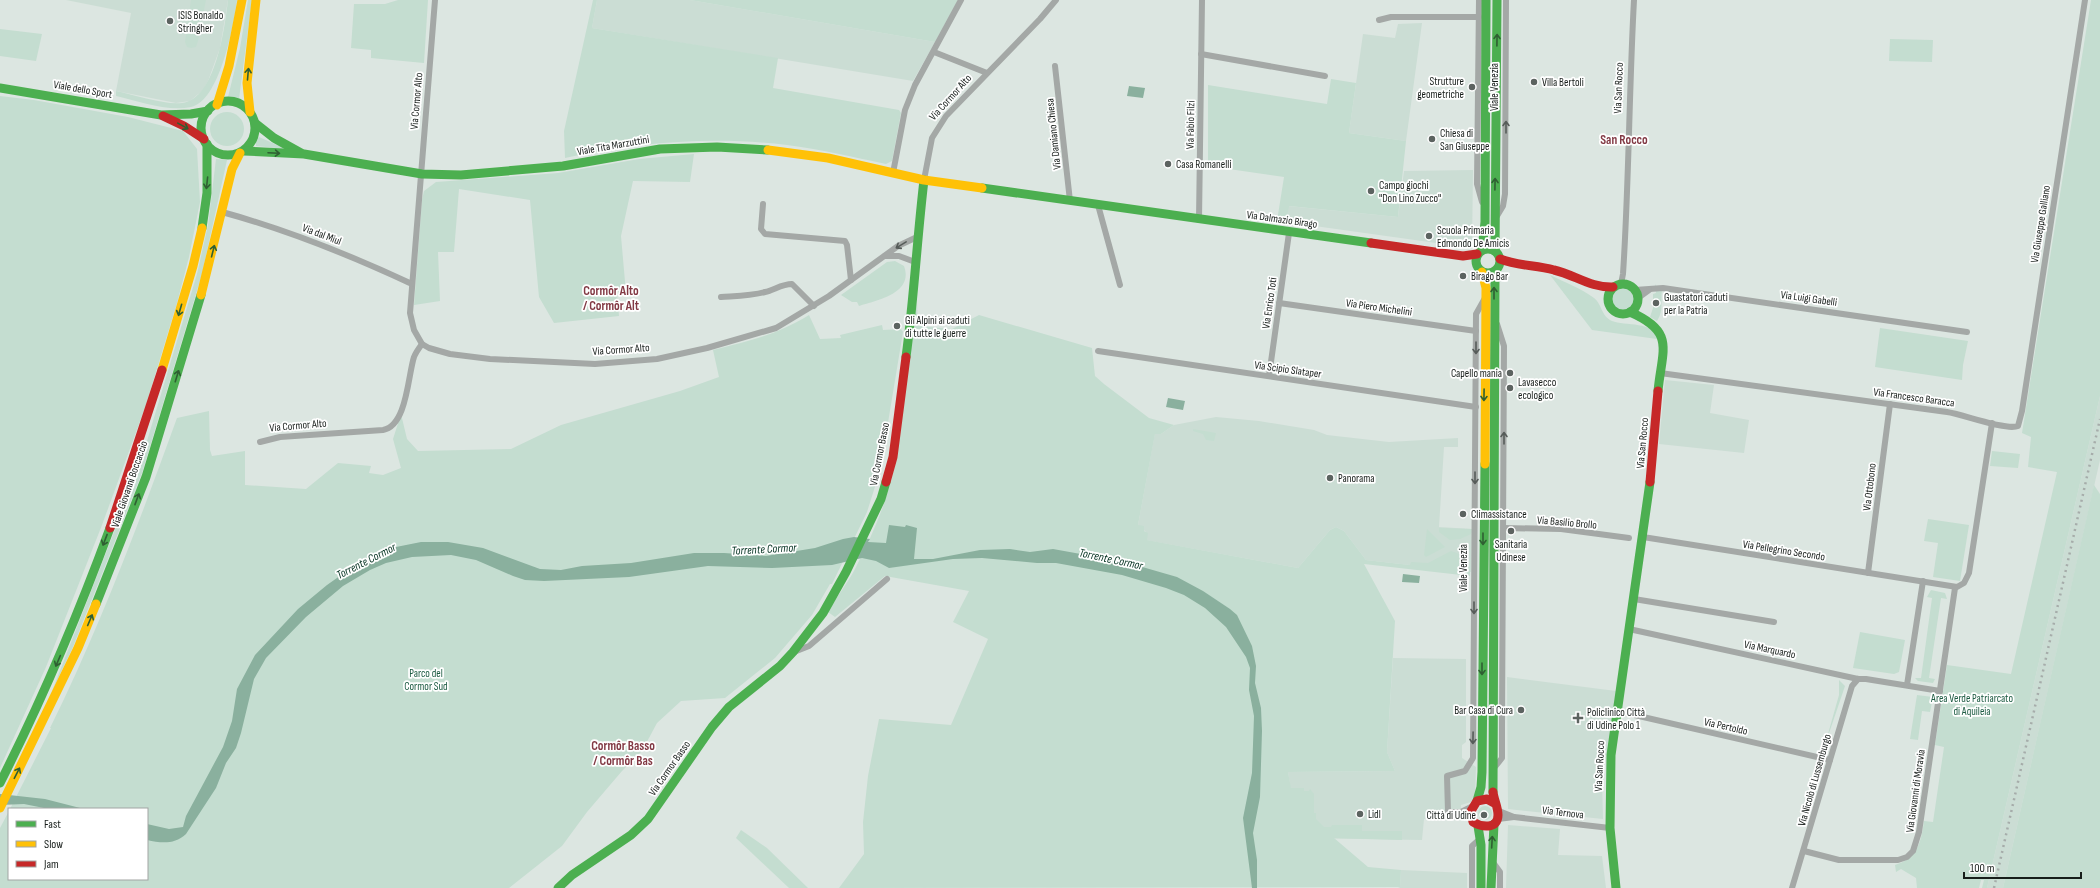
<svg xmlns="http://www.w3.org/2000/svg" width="2100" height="888" font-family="'Sofia Sans Condensed',sans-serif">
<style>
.built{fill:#cbddd4}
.green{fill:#c4ddd0}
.water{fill:#8ab09e}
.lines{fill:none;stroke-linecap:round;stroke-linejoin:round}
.street{stroke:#a4a8a6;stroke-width:6}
.fast{stroke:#4caf50;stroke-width:9}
.slow{stroke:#ffc107;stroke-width:9}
.jam{stroke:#c62828;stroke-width:9}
.rail{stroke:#a6acaa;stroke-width:2.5;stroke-dasharray:2 4;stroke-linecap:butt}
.oneway{stroke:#2f5f32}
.oneway2{stroke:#565c59}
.poi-dot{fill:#5c6360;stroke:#fff;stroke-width:1.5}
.labels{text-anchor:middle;stroke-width:3.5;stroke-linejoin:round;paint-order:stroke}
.poi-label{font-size:11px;fill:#171d1a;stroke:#fff;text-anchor:start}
.street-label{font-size:11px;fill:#171d1a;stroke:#fff}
.park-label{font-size:11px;fill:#1b5a41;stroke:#fff}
.water-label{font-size:12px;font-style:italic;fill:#043221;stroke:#fff}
.quarter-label{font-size:13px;font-weight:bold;fill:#823944;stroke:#fff}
</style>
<rect width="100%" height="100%" fill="#dce6e1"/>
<g class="built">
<path d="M66 0H228L220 48 208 81 203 90 190 101 176 103 116 91 131 13Z"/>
<path d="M597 0H690L935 42 913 81 592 28Z"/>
<path d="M1422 23 1406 141 1349 133 1363 34 1395 38 1398 24Z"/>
<path d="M1473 170 1472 248 1286 222 1288 206 1398 217 1404 171Z"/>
<path d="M1665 380 1714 385 1710 413 1749 420 1744 453 1659 444Z"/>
<path d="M2100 396V460L2003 888H1987Z"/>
<path d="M1216 417 1259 421 1314 430 1327 435 1389 442 1458 438V447H1444L1439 527 1472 529 1471 572 1366 560 1344 531 1336 527 1330 530 1298 568 1146 540V532L1138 525 1155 433 1161 434 1174 425Z"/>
<path d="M1393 658 1466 659V742L1462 745V758L1476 767 1475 795 1471 802 1461 805 1460 820 1424 819 1422 840 1298 838 1288 772 1395 771 1387 752Z"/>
<path d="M1507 677 1616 691 1602 781 1603 819 1508 809Z"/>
<path d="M1508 825 1560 829 1558 855 1602 856 1606 888H1506Z"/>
<path d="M1401 870 1467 873V888H1398L1400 887Z"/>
</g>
<g class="green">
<path d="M191 0H206L198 41 196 47 191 48 187 47 185 42Z"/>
<path d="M228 0H237C234 24 220 101 191 107 167 112 139 101 116 96V91C135 95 164 105 182 103 216 99 225 26 228 0Z"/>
<path d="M248 0H252L239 99 228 97 240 48Z"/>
<path d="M398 0H428L424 63 371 58V50L351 48 354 4H385Z"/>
<path d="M593 0H597L592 28 778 58 773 88 899 110 901 113 892 161 886 164C853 157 820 149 787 145 712 136 639 142 565 158L564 131Z"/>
<path d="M690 0H958L935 42Z"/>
<path d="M2091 0H2100V396L1987 888H1982L1984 880H1981L1979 888H1917L1916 878 1901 869 1896 872 1895 865C1918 858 1921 842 1924 821L1933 822 1944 747 1935 745 1947 665 2011 674 2057 472 2028 467 2031 437 2022 433Z"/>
<path d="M0 29 42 34 36 61 0 56Z"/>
<path d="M1890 39 1933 40 1932 62 1889 61Z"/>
<path d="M1331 79 1356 83 1349 133 1406 141 1398 217 1289 206 1286 222 1277 221 1284 177 1208 166V85L1327 104Z"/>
<path d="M0 96 34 100 128 117 183 131 197 149 200 202 189 257 177 303 146 405 102 525 46 667 0 768Z"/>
<circle cx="227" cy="129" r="17"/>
<path d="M259 137 286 149 256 146V142Z"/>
<path d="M694 154 690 182 633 181 621 236 626 293 617 294 619 316 554 323 539 297 530 200 459 189 454 252H438L440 301 414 305 422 200 424 191 436 182 558 173 639 159Z"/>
<path d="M216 159 227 160 202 274 142 473 73 647 52 691 138 471 197 274 208 225Z"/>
<path d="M895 261 904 266C914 293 878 300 859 306L857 302H852L841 295 887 262Z"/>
<path d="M1550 275C1564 282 1581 288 1594 298 1602 304 1601 316 1612 321 1624 326 1656 321 1657 339L1592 330Z"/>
<path d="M1655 284 1656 286H1663C1659 298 1665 309 1657 321L1650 317 1653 308V294L1656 293Z"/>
<circle cx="1623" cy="299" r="13"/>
<path d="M917 302 918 326 952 329 979 315 1092 348 1095 376 1104 384 1149 418 1174 425 1161 434H1155L1138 525 1144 526V531L1148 533 1147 540 1298 568 1330 530 1336 527 1344 531 1366 560 1410 565 1411 562 1428 563 1451 551C1465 555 1471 561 1470 576L1364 564 1395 621 1387 752 1395 771 1288 772 1291 788H1304V791H1309L1310 789 1314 794V813H1316V819L1324 827H1331L1332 825H1362V831H1402V840L1334 838 1368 867 1401 870 1400 887 839 888 864 854 863 822 868 776 879 719 951 725 988 639 953 622 969 591 885 576 835 617 828 612C836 597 848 583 856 567 872 536 886 504 894 469Z"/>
<path d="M809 315 820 339 841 338 840 335 882 325 883 330 901 329 903 332 880 471 867 512 832 584H830L812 615 775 658 725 698 681 701 657 723 642 751 622 771 587 812 562 846 509 888H0V828L9 811V879H147V809H10L51 728H50C100 627 139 523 177 418L209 411 210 450 212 456 245 451V485L306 489 338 463 371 466 369 473 383 475 401 468 393 439 401 414 407 439 418 451 511 449 561 425 680 391 719 377 713 350C750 341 776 335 809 315Z"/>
<path d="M1880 328 1968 341 1963 365 1962 380 1875 367Z"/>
<path d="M1193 429 1216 433 1214 441 1206 440 1203 434 1193 431Z"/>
<path d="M1992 451 2020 454 2018 468 1990 466Z"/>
<path d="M2094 485 2100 494V888H2003Z"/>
<path d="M1928 519 1969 525 1960 581 1933 577 1938 543 1924 541Z"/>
<path d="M1439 528 1472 529 1471 534 1460 539 1450 540 1439 532Z"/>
<path d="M1427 529 1445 547 1426 557 1424 555Z"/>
<path d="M1931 590 1945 593 1947 599 1941 598 1929 678 1935 679 1933 683 1918 681 1915 678H1921L1932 598 1927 597Z"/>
<path d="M1860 632 1905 640 1899 672 1894 674 1853 668Z"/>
<path d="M1839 680 1845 686 1824 748 1839 695Z"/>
<path d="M1917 695 1933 697 1930 712 1922 711 1918 740 1910 739Z"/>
<circle cx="1485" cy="813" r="7"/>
<path d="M741 830 767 848 808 888H789L736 838Z"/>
</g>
<g class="water">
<path d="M1129 86 1145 88 1143 98 1127 96Z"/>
<path d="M1168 398 1185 401 1183 410 1166 407Z"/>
<path d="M889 525 905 527 906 525 917 528 914 559H933L980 550 1010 549 1030 552 1053 549 1125 562 1177 577 1203 591 1230 609 1237 615 1252 646 1256 666 1255 683 1261 708 1262 731 1260 797 1253 833 1257 860V888H1252L1243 818 1252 773 1254 716 1249 690 1250 668 1246 657 1226 627 1205 608 1184 595 1166 588 1122 575 1056 563H1037L982 558 953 559 889 568 876 561 862 558 832 565 772 568 708 566 629 577 544 581 525 580 513 576 476 560 451 555 412 557 386 563 370 570 343 586 306 617 266 658 254 679 241 733 236 748 226 763 216 788 186 834C174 845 161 843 147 840V824L169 829 183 827 186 816 223 747 232 721 237 689 255 655 298 609 327 585 354 566 396 547 421 542H448L483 548 540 569 561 570 582 566 631 563 694 553H724L766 556 815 548 843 539 854 537 870 539 868 542 886 543Z"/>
<path d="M1403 574 1420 576 1419 583 1402 582Z"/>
<path d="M0 794 45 799 84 809H49L24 804 0 805Z"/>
</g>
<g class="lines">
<g class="street">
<path d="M435 0 410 313 414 330 422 344 429 348 450 354 490 359 595 364 657 359 707 348 776 328 829 296 898 246 917 237"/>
<path d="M1479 0 1477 184 1482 202"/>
<path d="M1379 20 1391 17H1479"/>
<path d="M934 52 987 73"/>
<path d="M1201 54 1325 76"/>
<path d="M1055 66 1070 201"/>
<path d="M893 173 905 110 915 85 961 0"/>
<path d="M924 180 932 138 946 116 1040 19 1056 0"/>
<path d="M763 204 761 229 765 234 845 241 847 245 851 280"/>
<path d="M1098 205 1120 285"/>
<path d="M222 212C288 230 350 255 412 284"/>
<path d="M1497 216 1503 206 1505 194 1506 0"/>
<path d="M1199 220 1202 0"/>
<path d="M885 256H899L915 262"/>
<path d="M1621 284 1623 274C1629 183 1629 91 1634 0"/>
<path d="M1635 290 1663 288 1967 332"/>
<path d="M721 297C736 296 751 296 765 292 774 290 782 284 792 284L814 306"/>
<path d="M1638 298 1649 290"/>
<path d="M1279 303 1476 331"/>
<path d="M1098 351 1476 407"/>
<path d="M1660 373 1947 412C1962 414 2006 431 2018 426L2022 411 2085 0"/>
<path d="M1269 376 1289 233"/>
<path d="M260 442 280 437 383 430C407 426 408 375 414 357 416 352 419 348 422 344"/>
<path d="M1504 528 1561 529 1629 538"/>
<path d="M1643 537 1957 587 1964 583 1969 573 1992 423"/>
<path d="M1868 573 1890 404"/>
<path d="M1634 599 1774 622"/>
<path d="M1629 629 1858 679H1866L1940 691"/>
<path d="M794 652 809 646 887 579"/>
<path d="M1907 685 1923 581"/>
<path d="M1617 711 1830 760"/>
<path d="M1494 768 1502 758V724L1504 346 1497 324"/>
<path d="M1461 812H1448L1447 776 1465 771 1473 758 1476 314 1485 298"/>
<path d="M1514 817 1610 828"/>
<path d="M1472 819 1461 812 1473 806"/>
<path d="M1498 819 1514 817 1499 811"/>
<path d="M1804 851 1839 860H1898L1907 857 1913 851 1919 832 1955 588"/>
<path d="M1492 861 1500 872V888"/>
<path d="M1472 888V846L1481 838"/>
<path d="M1792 888 1852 686 1858 679"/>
</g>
<g class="fast">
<path d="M0 88 161 115 191 114 208 111"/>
<circle cx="228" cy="128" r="27"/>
<path d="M255 123 274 138 301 153"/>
<path d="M244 151 304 154 422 174 461 175 563 166 660 149 717 147 768 150"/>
<path d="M982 188 1371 243"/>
<path d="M202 228 207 193V144"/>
<circle cx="1488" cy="261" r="12"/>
<path d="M1482 250 1485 222 1486 0"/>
<path d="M1495 251 1497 0"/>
<circle cx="1623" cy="299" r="15"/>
<path d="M1630 312C1676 332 1662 349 1658 391"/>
<path d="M906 357C914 298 917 239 924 180"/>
<path d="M96 604 146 477 201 295"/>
<path d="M0 783C42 700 78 615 110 528"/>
<path d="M1493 792 1495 271"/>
<path d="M1477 801 1481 787 1482 772 1485 464"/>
<path d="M1478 826 1481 845V888"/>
<path d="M558 888 572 875 631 835 648 819 712 727 729 707 780 666 793 652 823 613 846 572 881 499 886 482"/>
<path d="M1491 888 1494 824"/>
<path d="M1616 888 1610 828 1611 755 1650 482"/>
</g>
<g class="slow">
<path d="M217 105 229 66 242 0"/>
<path d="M250 112 247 83 256 0"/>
<path d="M768 150 828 158 924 180 982 188"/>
<path d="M1482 272 1486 288 1485 464"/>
<path d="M201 295 232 169 240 153"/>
<path d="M162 370 193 266 202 228"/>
<path d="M0 808 78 648 96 604"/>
</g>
<g class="jam">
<path d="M163 116 184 126 204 139"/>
<path d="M1371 243 1463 256 1477 254"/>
<path d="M1500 259C1518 266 1536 265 1554 270 1575 275 1591 288 1613 287"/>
<path d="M886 482 893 457 906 357"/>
<path d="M1650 482 1658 391"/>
<path d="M110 528 162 370"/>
<path d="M1493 792C1494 800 1498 807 1498 815 1498 830 1481 827 1473 822L1471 811 1477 801 1487 799 1496 804"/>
</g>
<path class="rail" d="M1994 888 2100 419"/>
</g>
<defs><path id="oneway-shaft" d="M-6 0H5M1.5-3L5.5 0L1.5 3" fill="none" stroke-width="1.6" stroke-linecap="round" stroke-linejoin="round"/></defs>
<g class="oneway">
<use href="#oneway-shaft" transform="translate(1497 40) rotate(-89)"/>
<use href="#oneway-shaft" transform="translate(248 74) rotate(-85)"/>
<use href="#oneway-shaft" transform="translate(183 126) rotate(29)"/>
<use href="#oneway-shaft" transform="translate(274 153) rotate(3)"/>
<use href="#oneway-shaft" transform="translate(207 183) rotate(96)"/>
<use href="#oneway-shaft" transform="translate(1495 184) rotate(-89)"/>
<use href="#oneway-shaft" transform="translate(213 251) rotate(-76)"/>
<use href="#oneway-shaft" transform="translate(1494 293) rotate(-90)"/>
<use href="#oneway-shaft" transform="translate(180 310) rotate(106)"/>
<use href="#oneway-shaft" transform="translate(177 376) rotate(-73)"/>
<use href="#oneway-shaft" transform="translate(1484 395) rotate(91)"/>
<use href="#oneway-shaft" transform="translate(137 499) rotate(-70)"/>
<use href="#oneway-shaft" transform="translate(1483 539) rotate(90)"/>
<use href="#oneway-shaft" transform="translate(105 540) rotate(111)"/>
<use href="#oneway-shaft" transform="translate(90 620) rotate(-67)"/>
<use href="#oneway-shaft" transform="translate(58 661) rotate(113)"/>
<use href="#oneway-shaft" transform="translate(1482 669) rotate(90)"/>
<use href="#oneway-shaft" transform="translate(17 773) rotate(-63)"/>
<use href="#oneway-shaft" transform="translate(1492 842) rotate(-87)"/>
</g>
<g class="oneway2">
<use href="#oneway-shaft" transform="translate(1506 127) rotate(-90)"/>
<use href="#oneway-shaft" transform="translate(901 245) rotate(149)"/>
<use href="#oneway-shaft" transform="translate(1476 348) rotate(90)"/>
<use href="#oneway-shaft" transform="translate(1504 438) rotate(-90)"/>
<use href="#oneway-shaft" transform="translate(1475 478) rotate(90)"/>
<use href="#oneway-shaft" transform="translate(1474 608) rotate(90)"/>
<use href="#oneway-shaft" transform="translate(1473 738) rotate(91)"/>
</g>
<g class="poi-dot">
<circle cx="170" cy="21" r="4"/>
<circle cx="1534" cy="82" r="4"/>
<circle cx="1472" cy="87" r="4"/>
<circle cx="1432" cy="139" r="4"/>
<circle cx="1168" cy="164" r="4"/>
<circle cx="1371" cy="191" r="4"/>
<circle cx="1429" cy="236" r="4"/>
<circle cx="1463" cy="276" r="4"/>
<circle cx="1656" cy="303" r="4"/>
<circle cx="897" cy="326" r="4"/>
<circle cx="1510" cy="373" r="4"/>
<circle cx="1510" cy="388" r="4"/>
<circle cx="1330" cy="478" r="4"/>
<circle cx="1463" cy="514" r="4"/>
<circle cx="1511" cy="531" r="4"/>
<circle cx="1521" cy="710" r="4"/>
<path d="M1576 712h4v4h4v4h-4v4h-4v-4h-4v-4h4z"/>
<circle cx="1360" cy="814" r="4"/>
<circle cx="1484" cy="815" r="4"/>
</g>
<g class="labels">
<g class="poi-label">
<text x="178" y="19">ISIS Bonaldo<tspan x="178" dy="13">Stringher</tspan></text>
<text x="1464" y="85" text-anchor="end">Strutture<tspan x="1464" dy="13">geometriche</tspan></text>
<text x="1542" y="86">Villa Bertoli</text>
<text x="1440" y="137">Chiesa di<tspan x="1440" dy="13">San Giuseppe</tspan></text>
<text x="1176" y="168">Casa Romanelli</text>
<text x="1379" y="189">Campo giochi<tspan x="1379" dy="13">"Don Lino Zucco"</tspan></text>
<text x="1437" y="234">Scuola Primaria<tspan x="1437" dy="13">Edmondo De Amicis</tspan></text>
<text x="1471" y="280">Birago Bar</text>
<text x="1664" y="301">Guastatori caduti<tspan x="1664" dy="13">per la Patria</tspan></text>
<text x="905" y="324">Gli Alpini ai caduti<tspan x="905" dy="13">di tutte le guerre</tspan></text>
<text x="1502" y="377" text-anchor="end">Capello mania</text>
<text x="1518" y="386">Lavasecco<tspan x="1518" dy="13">ecologico</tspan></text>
<text x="1338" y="482">Panorama</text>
<text x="1471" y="518">Climassistance</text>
<text x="1511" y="548" text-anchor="middle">Sanitaria<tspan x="1511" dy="13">Udinese</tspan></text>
<text x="1513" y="714" text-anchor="end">Bar Casa di Cura</text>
<text x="1587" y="716">Policlinico Città<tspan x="1587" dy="13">di Udine Polo 1</tspan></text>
<text x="1368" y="818">Lidl</text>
<text x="1476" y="819" text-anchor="end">Città di Udine</text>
</g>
<g class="street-label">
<text transform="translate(1494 87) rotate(-90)" y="4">Viale Venezia</text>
<text transform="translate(1618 88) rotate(-88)" y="4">Via San Rocco</text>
<text transform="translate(83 89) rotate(10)" y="4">Viale dello Sport</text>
<text transform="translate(950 97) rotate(-48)" y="4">Via Cormor Alto</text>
<text transform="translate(416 101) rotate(-85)" y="4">Via Cormor Alto</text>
<text transform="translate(1190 125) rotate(-89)" y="4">Via Fabio Filzi</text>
<text transform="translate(1053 134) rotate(-96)" y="4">Via Damiano Chiesa</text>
<text transform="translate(613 145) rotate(-10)" y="4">Viale Tita Marzuttini</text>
<text transform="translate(1282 219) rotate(8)" y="4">Via Dalmazio Birago</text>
<text transform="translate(2040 224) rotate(-81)" y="4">Via Giuseppe Galliano</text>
<text transform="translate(322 234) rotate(21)" y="4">Via dal Miul</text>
<text transform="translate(1809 298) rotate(8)" y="4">Via Luigi Gabelli</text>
<text transform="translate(1269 303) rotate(-82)" y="4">Via Enrico Toti</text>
<text transform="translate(1379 307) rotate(8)" y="4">Via Piero Michelini</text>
<text transform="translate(621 349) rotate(-4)" y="4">Via Cormor Alto</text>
<text transform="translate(1288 369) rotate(8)" y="4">Via Scipio Slataper</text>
<text transform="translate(1914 397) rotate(8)" y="4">Via Francesco Baracca</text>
<text transform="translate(298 425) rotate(-5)" y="4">Via Cormor Alto</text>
<text transform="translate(1642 443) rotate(-85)" y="4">Via San Rocco</text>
<text transform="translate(879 454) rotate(-79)" y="4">Via Cormor Basso</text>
<text transform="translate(129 484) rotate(-71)" y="4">Viale Giovanni Boccaccio</text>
<text transform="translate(1869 487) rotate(-83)" y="4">Via Ottobono</text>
<text transform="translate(1567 522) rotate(5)" y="4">Via Basilio Brollo</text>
<text transform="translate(1784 550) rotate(9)" y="4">Via Pellegrino Secondo</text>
<text transform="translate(1463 568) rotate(-90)" y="4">Viale Venezia</text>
<text transform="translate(1770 649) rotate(12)" y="4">Via Marquardo</text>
<text transform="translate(1726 726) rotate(13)" y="4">Via Pertoldo</text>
<text transform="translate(1599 766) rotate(-87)" y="4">Via San Rocco</text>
<text transform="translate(669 768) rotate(-55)" y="4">Via Cormor Basso</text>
<text transform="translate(1814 780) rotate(-74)" y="4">Via Nicolò di Lussemburgo</text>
<text transform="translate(1915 791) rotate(-82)" y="4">Via Giovanni di Moravia</text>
<text transform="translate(1563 812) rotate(7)" y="4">Via Ternova</text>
</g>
<g class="park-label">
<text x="426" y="677">Parco del<tspan x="426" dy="13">Cormor Sud</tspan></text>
<text x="1972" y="702">Area Verde Patriarcato<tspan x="1972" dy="13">di Aquileia</tspan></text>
</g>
<g class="water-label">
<text transform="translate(764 549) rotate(-3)" y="4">Torrente Cormor</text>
<text transform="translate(1111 559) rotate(12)" y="4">Torrente Cormor</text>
<text transform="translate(366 561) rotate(-27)" y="4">Torrente Cormor</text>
</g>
<g class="quarter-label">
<text x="1624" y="144">San Rocco</text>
<text x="611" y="295">Cormôr Alto<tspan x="611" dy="15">/ Cormôr Alt</tspan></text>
<text x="623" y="750">Cormôr Basso<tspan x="623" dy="15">/ Cormôr Bas</tspan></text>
</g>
</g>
<rect x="8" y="808" width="140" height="72" fill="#ffffff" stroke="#a2a5a3"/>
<rect x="16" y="821" width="20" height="6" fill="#4caf50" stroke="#a2a5a3"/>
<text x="44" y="828" font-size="12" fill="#171d1a">Fast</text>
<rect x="16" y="841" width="20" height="6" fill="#ffc107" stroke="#a2a5a3"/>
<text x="44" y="848" font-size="12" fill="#171d1a">Slow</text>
<rect x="16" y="861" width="20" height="6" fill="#c62828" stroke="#a2a5a3"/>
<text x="44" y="868" font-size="12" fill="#171d1a">Jam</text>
<path d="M1964 872v6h117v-6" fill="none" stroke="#171d1a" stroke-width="2"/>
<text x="1970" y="872" font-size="12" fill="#171d1a" stroke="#ffffff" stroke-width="3" paint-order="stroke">100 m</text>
</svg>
